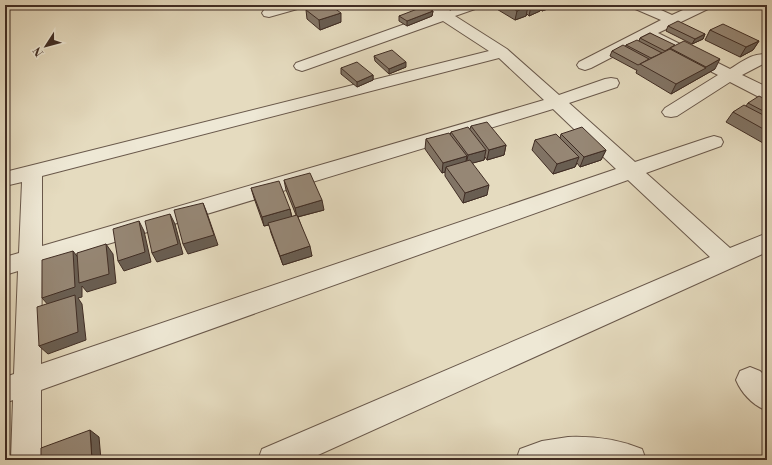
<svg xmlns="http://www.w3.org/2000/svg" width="772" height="465" font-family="'Libre Bodoni',serif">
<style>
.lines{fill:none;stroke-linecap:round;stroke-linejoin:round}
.minor-casing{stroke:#69584b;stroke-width:2}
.minor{fill:#eee8d5;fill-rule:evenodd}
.wall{fill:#817465;stroke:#402d24}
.shaded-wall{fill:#695e52;stroke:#402d24}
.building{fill:#968775;stroke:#402d24}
</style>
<rect width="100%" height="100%" fill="#e5dbbf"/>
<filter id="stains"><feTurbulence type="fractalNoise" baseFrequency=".005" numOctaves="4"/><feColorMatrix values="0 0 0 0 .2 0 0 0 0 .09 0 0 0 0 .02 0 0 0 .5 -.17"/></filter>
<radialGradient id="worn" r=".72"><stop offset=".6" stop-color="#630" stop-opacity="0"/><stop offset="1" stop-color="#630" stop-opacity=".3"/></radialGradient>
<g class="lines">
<defs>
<g id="minor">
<path d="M281 5H303L301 8 269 17 264 16 262 13 264 10Z"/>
<path d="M421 5H438L446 10 460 5H480L478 8 455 16 507 49 559 95 605 79 611 78 617 79 619 83 617 87 569 103 635 162 707 138 714 136 721 138 723 142 721 146 646 173 730 248 767 233V252L307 460H258L262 449 710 257 628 180 41 390V460H11L13 400 5 403V377L14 374 18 271 5 275V257L19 253 22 182 5 186V172L489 51 443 21 308 69 302 71 296 69 294 66 296 63 433 14ZM499 58 544 100 42 246V176ZM553 109 616 169 41 364 42 264Z"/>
<path d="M631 5H650L672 15 694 5H712L710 8 658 33 730 69C740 63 755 51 767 55V62L742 75 767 87V99L761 98 730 82 677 116 671 117 665 116 662 112 665 108 718 75 647 39 591 68 585 70 579 68 577 65 579 62 661 20 633 8Z"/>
<path d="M750 367 760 371 767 378V411C753 405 742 394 736 380L740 371Z"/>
<path d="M568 437C594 436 617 439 642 449L646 460H516L520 449 542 441Z"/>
</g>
</defs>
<use href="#minor" class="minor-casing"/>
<use href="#minor" class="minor"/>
</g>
<g class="wall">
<path d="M442 5H462L450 10Z"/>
<path d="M490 5H555H553V7L542 11 541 10 540 11 529 16 527 14 526 16 515 20Z"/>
<path d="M306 10 341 22 320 30 307 19Z"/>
<path d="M433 11 432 16 407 26 399 21V16Z"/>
<path d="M668 26 705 34 703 39 692 44 666 31Z"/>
<path d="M710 30 759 41 753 50 740 57 705 40Z"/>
<path d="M650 33 715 69 671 94 636 73 637 70H636L610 56 612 51 625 47 626 45 639 41 640 38Z"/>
<path d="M374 56 406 67 389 74 375 61Z"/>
<path d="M341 68 373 75V80L357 87 341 74Z"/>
<path d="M767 93V140L763 143 726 122 733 112 746 106 748 103 762 98 764 95Z"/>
<path d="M471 126 506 145 504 155 487 160 485 157 484 160 472 163 487 195 463 203 445 176V172L442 173 425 149 426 139 450 135 451 132 470 129Z"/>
<path d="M561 134 606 150 601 160 580 167 577 163 575 167 553 174 532 150 535 140 560 138Z"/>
<path d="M284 180 324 210 298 217 312 256 283 265 271 233 269 225 264 226 254 198 251 188 290 209 292 217 296 215 286 190Z"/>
</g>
<g class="shaded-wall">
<path d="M450 5H462L450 10Z"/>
<path d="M535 5H542L540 11 529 16 531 6Z"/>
<path d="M543 5H553V7L542 11Z"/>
<path d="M528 6 526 16 515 20 517 11Z"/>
<path d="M433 11 432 16 407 26V21Z"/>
<path d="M341 13V22L320 30 319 20Z"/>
<path d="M705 34 703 39 692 44 695 39Z"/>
<path d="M759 41 753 50 740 57 746 47Z"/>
<path d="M720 59 715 69 671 94 676 84Z"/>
<path d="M406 62V67L389 74V69Z"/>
<path d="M373 75V80L357 87V82Z"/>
<path d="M767 137V140L763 143Z"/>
<path d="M506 145 504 155 487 160 489 150Z"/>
<path d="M486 150 484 160 466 165 468 155Z"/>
<path d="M606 150 601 160 580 167 584 157Z"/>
<path d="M467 156 465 166 446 167 445 172 442 173 443 163Z"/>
<path d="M579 157 575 167 553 174 557 164Z"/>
<path d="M489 185 487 195 463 203 465 193Z"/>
<path d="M322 200 324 210 297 217 295 208Z"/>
<path d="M203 203 207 213 218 245 188 254 183 244Z"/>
<path d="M290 209 292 219 264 226 262 217Z"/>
<path d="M170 214 175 224 183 254 157 262 152 253Z"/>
<path d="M139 221 144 231 151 262 124 271 118 261Z"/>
<path d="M106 244 113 254 116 283 87 292 82 286V297L78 298 82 304 86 340 48 354 39 346 50 307 42 298 73 251 80 260Z"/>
<path d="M310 246 312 256 283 265 280 256Z"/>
<path d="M90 430 99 437 101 460H92Z"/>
</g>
<g class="building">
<path d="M321 5H330L341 13 319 20 306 10Z"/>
<path d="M507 5H526L528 6 517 11Z"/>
<path d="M425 6 433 11 407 21 399 16Z"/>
<path d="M678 21 705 34 695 39 668 26Z"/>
<path d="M723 24 759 41 746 47 710 30Z"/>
<path d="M650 33 675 45 665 51 640 38Z"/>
<path d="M637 40 662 53 651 58 626 45Z"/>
<path d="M684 41 720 59 706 67 670 48Z"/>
<path d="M623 45 649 59 640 64 638 65 612 51Z"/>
<path d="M670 49 706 68 676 84 640 64Z"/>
<path d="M392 50 406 62 389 69 374 56Z"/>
<path d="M357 62 373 75 357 82 341 68Z"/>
<path d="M759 96 767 100V113L748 103Z"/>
<path d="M744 105 767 117V131L733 112Z"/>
<path d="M487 122 506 145 489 150 471 126Z"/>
<path d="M468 127 486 150 468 155 451 132Z"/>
<path d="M582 127 606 150 584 157 561 134Z"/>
<path d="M449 133 467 156 443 163 426 139Z"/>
<path d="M556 134 579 157 557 164 535 140Z"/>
<path d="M470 160 489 185 465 193 446 167Z"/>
<path d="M310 173 322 200 295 208 284 180Z"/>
<path d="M279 181 290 209 262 217 251 188Z"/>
<path d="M203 203 214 235 183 244 174 210Z"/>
<path d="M170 214 178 244 152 253 145 221Z"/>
<path d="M297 215 310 246 280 256 268 223Z"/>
<path d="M139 221 145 252 118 261 113 229Z"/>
<path d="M106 244 109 274 79 283 77 253Z"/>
<path d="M73 251 75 287 42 298V260Z"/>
<path d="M75 295 78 332 39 346 37 307Z"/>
<path d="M90 430 92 460H41V448Z"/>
</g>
<rect width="772" height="465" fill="none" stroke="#e5dbbf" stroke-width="20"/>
<rect x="6" y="6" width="760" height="453" fill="none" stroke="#402d24" stroke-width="2"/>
<rect x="10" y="10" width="752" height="445" fill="none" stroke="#402d24"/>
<g transform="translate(46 46) rotate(234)" stroke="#eee8d5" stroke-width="3" paint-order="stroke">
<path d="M0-3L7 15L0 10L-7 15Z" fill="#402d24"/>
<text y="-6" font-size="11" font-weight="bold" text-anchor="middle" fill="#402d24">N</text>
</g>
<rect width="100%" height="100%" filter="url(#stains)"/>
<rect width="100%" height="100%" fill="url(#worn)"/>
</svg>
